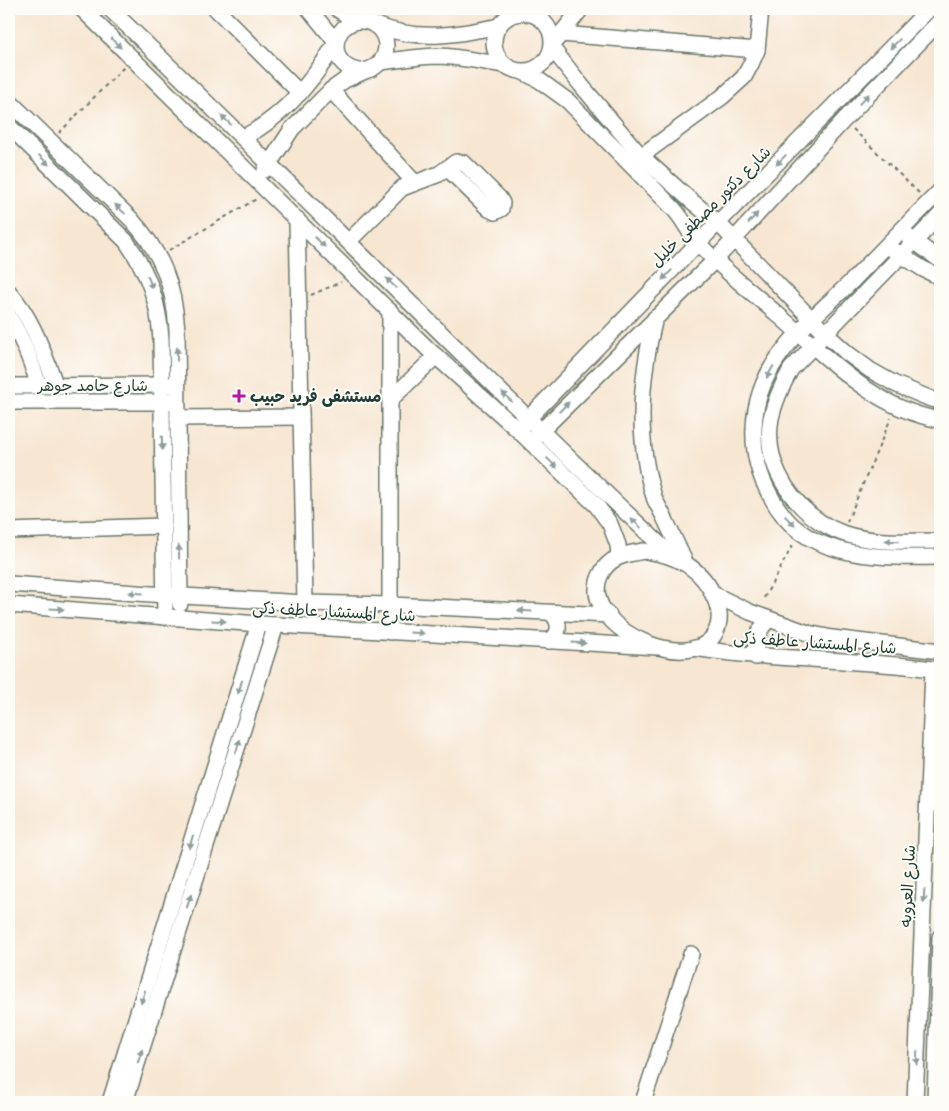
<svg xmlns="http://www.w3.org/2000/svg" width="949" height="1111" font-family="Mynerve,'Playpen Sans Arabic',sans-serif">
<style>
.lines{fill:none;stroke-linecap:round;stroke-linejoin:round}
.minor-casing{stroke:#6b786b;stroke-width:18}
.path{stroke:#6b786b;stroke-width:2;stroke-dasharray:4 4;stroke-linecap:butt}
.minor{stroke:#fff;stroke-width:15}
.oneway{fill:#8f9e9a}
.poi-dot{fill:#b5179e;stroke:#fdfcf7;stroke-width:2}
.labels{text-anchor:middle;stroke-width:4;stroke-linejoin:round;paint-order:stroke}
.street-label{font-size:16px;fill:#1f3d34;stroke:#fdfcf7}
.poi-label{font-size:16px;font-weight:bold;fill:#1f3d34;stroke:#fdfcf7;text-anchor:start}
</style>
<rect width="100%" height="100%" fill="#fdfcf7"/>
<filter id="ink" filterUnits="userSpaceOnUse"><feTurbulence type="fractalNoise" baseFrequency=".02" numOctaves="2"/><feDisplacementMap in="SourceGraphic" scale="10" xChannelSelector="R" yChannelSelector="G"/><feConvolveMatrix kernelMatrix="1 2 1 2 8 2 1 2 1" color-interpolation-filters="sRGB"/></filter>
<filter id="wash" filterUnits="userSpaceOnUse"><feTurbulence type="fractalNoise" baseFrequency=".0096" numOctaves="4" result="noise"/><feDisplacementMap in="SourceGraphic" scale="20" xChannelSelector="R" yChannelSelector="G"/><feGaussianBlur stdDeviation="1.12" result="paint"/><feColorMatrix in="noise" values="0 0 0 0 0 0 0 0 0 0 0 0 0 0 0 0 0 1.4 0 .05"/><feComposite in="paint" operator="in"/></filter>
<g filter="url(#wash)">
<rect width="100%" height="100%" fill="#f7e6d2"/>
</g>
<g filter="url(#ink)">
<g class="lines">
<defs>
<g id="minor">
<path d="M82 9 428 349 518 430 597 506 610 524 618 545 619 556"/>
<path d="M110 9C299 190 481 377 672 556"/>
<path d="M216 9 300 93"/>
<path d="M309 9 336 42"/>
<path d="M337 9 345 14 365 21"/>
<circle cx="523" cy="42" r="29"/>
<circle cx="361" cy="46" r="25"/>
<path d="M376 25C418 42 456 35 499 26"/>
<path d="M561 34 757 50"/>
<path d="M556 40 581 9"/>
<path d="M552 48 581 85 641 156 688 198 718 223 825 333 847 353 870 370 895 384 931 399 940 401"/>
<path d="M380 62C400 60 419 56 439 56 461 57 483 62 505 65"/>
<path d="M523 72 539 80 568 101 672 207C683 218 689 233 699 244 722 269 750 291 776 313 826 356 872 408 940 420"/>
<path d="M331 90 415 183"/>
<path d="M9 101 131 219C162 253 174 285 177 330L180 604"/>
<path d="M9 126 126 241C148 272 159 302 161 340L165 617"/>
<path d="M244 137C283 117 313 81 336 43"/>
<path d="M641 156 722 97 744 77 751 64 757 50 761 9"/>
<path d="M265 170 292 129 331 90 345 80 365 71"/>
<path d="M940 191C911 220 882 250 853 280 827 305 798 329 777 359 749 400 746 452 770 495 773 500 776 506 780 511 813 560 888 558 940 557"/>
<path d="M940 215 791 369C782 385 775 400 771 418 762 467 797 516 842 533 873 544 908 541 940 541"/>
<path d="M297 219 305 603"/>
<path d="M907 236 940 260"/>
<path d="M349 241 402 188 439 174 456 162 464 163 499 198 502 203 501 209 495 212 489 209 447 168"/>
<path d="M892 249 923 269 940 277"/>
<path d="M9 292C33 319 43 352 56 386"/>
<path d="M390 311V632"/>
<path d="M9 317C23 339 31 361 39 386"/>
<path d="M655 318C640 378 635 440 655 500 658 506 661 511 664 517 671 532 678 547 685 562"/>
<path d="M9 386 171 385"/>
<path d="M391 399 436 356"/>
<path d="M9 402H172"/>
<path d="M178 418 301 417"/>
<path d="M523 424 698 243 929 9"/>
<path d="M535 437 715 260 844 120 940 21"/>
<path d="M9 531 164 526"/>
<path d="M644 551C675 554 703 568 715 599 718 606 720 614 719 621 710 685 576 631 600 576 608 557 625 554 644 551Z"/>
<path d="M9 584 165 595 305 603 390 605 609 615"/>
<path d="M713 594 750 612 808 633 832 638 940 651"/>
<path d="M9 605 259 624 657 647"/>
<path d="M549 641C561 634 561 622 551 613"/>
<path d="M695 648C774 661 853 658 932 669"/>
<path d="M756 657C754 641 758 630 769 619"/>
<path d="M110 1102 259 624"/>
<path d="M125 1102 276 625"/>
<path d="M643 1102 691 954"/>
<path d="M915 1102 933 672"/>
<path d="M935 1102 940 937"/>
</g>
</defs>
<use href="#minor" class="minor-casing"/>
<g class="path">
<path d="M853 129 920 194"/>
<path d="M59 133 124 67"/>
<path d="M169 250 258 198"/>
<path d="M311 295 341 282"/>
<path d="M847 522 891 418"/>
<path d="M764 598 794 543"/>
</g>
<use href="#minor" class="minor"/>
</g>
<defs><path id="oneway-solid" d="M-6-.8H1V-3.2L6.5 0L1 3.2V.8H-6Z" transform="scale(1.25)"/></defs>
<g class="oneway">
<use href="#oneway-solid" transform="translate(116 43) rotate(44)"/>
<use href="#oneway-solid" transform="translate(895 44) rotate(134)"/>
<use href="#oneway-solid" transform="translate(864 99) rotate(-46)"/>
<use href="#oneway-solid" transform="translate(226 120) rotate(-136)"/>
<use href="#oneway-solid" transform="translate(44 160) rotate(44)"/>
<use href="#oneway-solid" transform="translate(781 160) rotate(134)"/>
<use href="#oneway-solid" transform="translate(120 209) rotate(-137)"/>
<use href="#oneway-solid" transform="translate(753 218) rotate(-47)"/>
<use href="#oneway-solid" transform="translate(320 242) rotate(44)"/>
<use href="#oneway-solid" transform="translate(667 275) rotate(134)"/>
<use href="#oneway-solid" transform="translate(150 282) rotate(68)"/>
<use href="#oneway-solid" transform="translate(391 283) rotate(-135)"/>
<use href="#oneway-solid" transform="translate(177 354) rotate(-90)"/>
<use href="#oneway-solid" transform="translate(770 372) rotate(119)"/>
<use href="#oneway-solid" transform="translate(507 397) rotate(-136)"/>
<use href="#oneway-solid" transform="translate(564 407) rotate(-45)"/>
<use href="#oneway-solid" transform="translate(162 443) rotate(89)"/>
<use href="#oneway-solid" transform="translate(552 463) rotate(44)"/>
<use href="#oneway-solid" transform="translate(790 521) rotate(44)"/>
<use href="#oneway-solid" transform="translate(636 523) rotate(-137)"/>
<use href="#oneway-solid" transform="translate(892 541) rotate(-178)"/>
<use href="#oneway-solid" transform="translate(179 552) rotate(-91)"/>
<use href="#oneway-solid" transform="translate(136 593) rotate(-176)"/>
<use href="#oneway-solid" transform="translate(57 609) rotate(4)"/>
<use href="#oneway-solid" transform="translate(525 611) rotate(-177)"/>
<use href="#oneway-solid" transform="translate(219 621) rotate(4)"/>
<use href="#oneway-solid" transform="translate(417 633) rotate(3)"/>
<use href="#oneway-solid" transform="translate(579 643) rotate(3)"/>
<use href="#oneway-solid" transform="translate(240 687) rotate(107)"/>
<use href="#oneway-solid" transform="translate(238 746) rotate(-72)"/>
<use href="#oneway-solid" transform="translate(191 842) rotate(107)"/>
<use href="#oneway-solid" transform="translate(924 896) rotate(93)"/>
<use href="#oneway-solid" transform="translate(189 901) rotate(-72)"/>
<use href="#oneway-solid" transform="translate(143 997) rotate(107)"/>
<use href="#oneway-solid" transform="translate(140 1056) rotate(-72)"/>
<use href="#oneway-solid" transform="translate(917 1058) rotate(92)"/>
</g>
</g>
<path class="poi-dot" d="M236.5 388.5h5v5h5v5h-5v5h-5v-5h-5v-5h5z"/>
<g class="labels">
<g class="street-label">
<text transform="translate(710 206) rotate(-45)" y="6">شارع دكتور مصطفى خليل</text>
<text x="93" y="391">شارع حامد جوهر</text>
<text transform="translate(334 611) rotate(3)" y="6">شارع المستشار عاطف ذكى</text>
<text transform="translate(815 642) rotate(4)" y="6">شارع المستشار عاطف ذكى</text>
<text transform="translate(907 886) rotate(-87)" y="6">شارع العروبه</text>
</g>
<g class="poi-label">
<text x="250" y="402">مستشفى فريد حبيب</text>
</g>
</g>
<rect width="949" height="1111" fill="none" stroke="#fdfcf7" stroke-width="30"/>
</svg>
